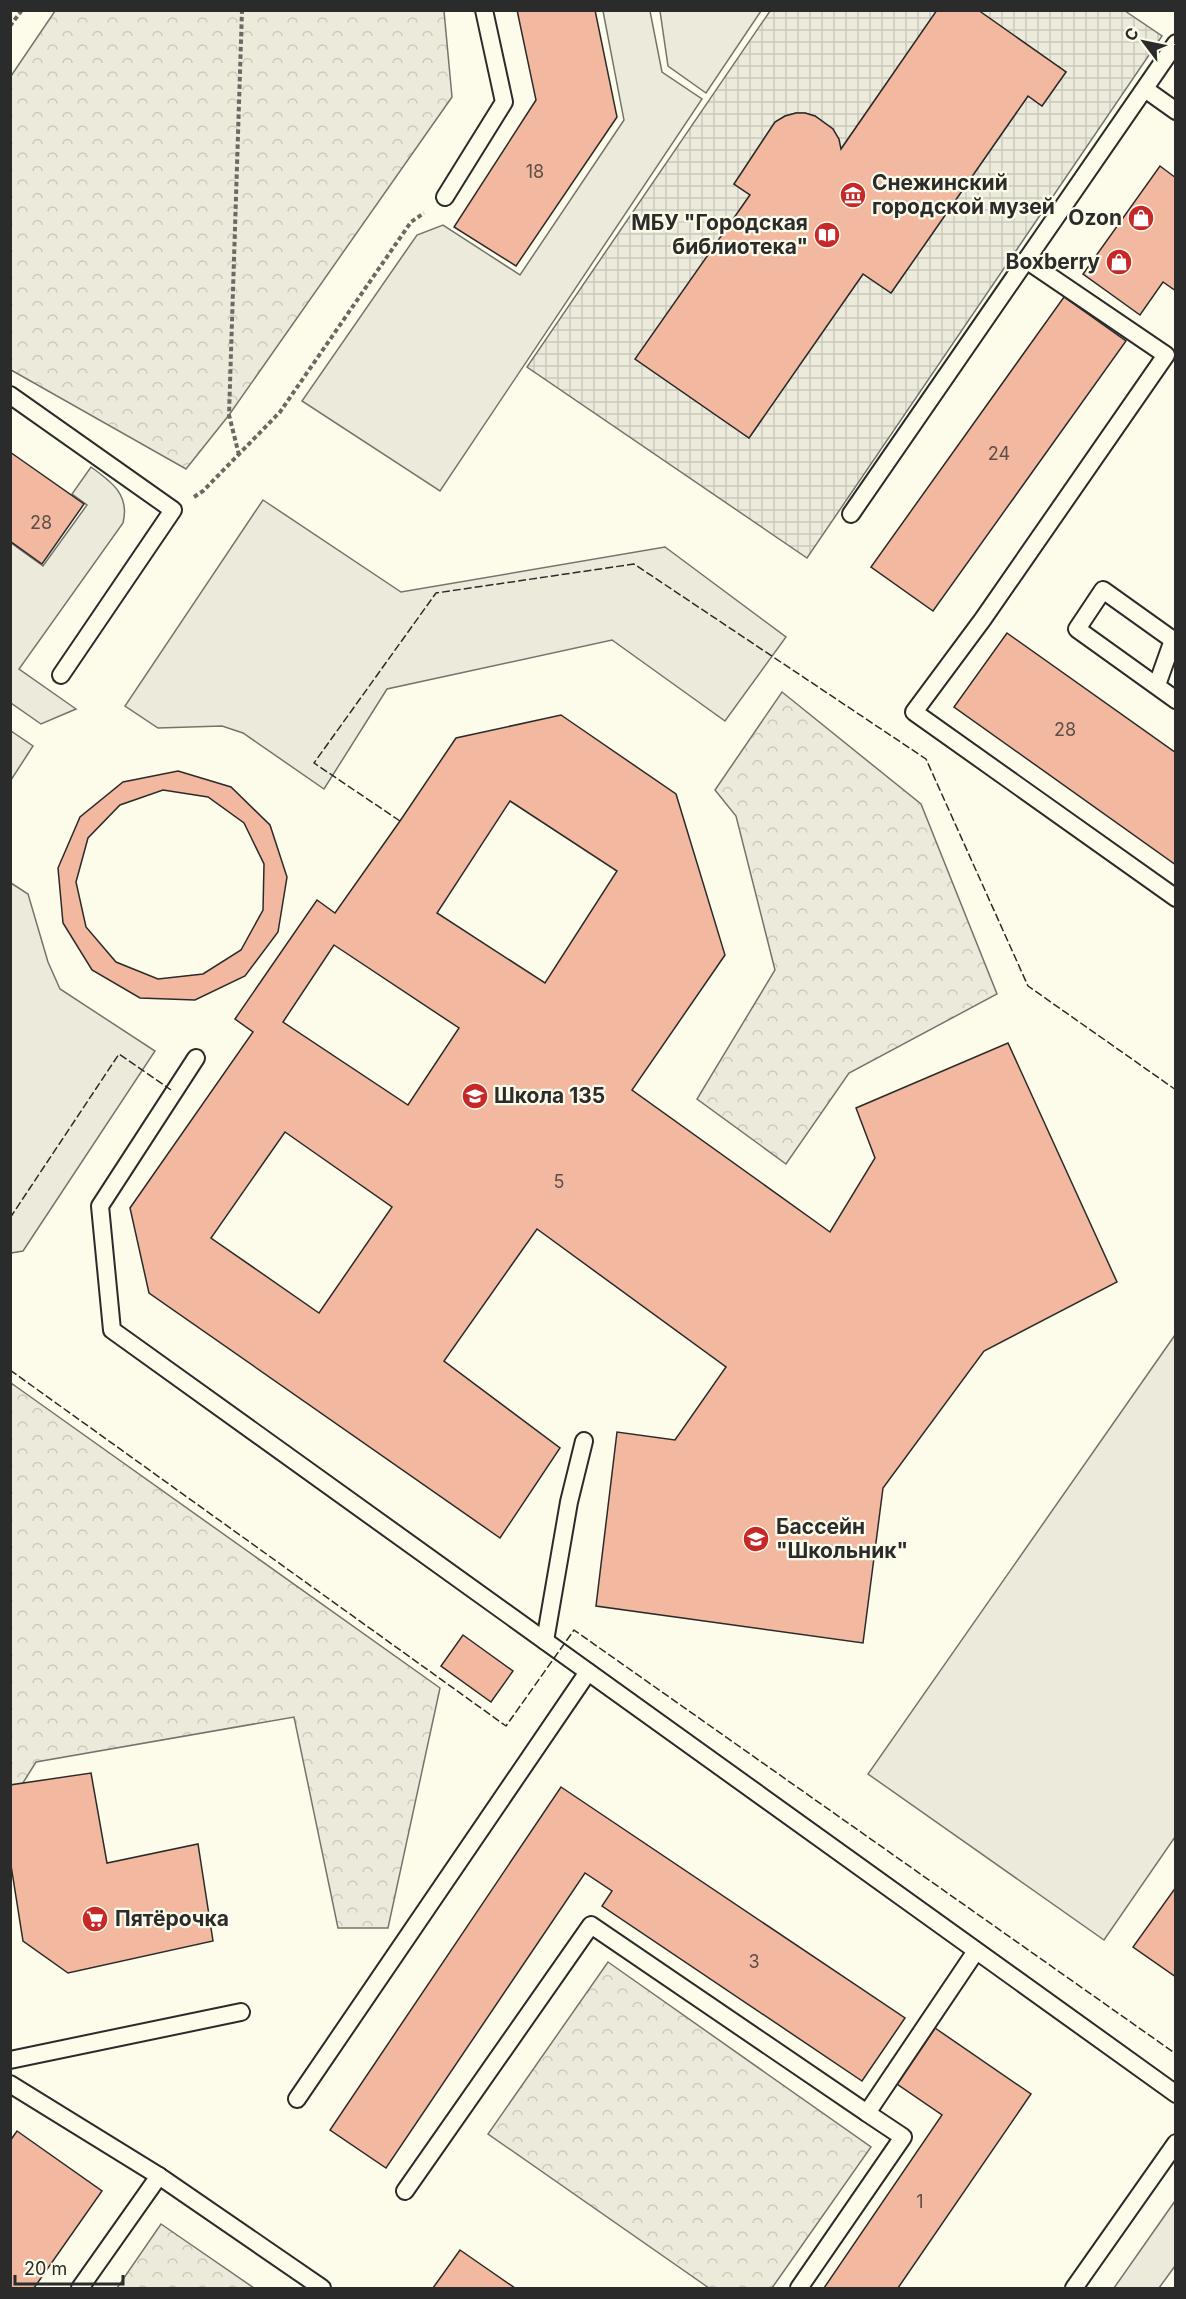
<svg xmlns="http://www.w3.org/2000/svg" width="1186" height="2299" font-family="Inter,sans-serif">
<style>
.grass{fill:#ecebdb;stroke:#74746e;stroke-width:1.5}
.forest{fill:url(#forest-crowns);stroke:#74746e;stroke-width:1.5}
.parking{fill:#eceadb;stroke:#74746e;stroke-width:1.5}
.plaza{fill:url(#plaza-grid);stroke:#74746e;stroke-width:1.5}
.building{fill:#f2b8a0;stroke:#2b2b2b;stroke-width:1.5;fill-rule:evenodd}
.lines{fill:none;stroke-linecap:round;stroke-linejoin:round}
.lane-casing{stroke:#2b2b2b;stroke-width:20}
.path{stroke:#6a6964;stroke-width:4;stroke-dasharray:4.5 3;stroke-linecap:butt}
.lane{stroke:#fdfbea;stroke-width:16}
.fence{stroke:#2b2b2b;stroke-width:1.5;stroke-dasharray:8 3;stroke-linecap:butt}
.labels{text-anchor:middle;stroke-width:4.5;stroke-linejoin:round;paint-order:stroke}
.number-label{font-size:18px;fill:#5d4e48}
.poi-label{font-size:21px;font-weight:bold;fill:#2b2b2b;stroke:#fdfbea;text-anchor:start}
</style>
<defs>
<pattern id="forest-crowns" width="20" height="18" patternUnits="userSpaceOnUse" patternTransform="scale(1.5)"><rect width="20" height="18" fill="#ecebdb"/><path d="M2 6a3 3 0 1 1 6 0M12 15a3 3 0 1 1 6 0" fill="none" stroke="#cbcabc"/></pattern>
<pattern id="plaza-grid" width="8" height="8" patternUnits="userSpaceOnUse" patternTransform="scale(1.5)"><rect width="8" height="8" fill="#eceadb"/><path d="M0 4h8M4 0v8" fill="none" stroke="#cbc9bc"/></pattern>
</defs>
<rect width="100%" height="100%" fill="#fdfbea"/>
<g class="grass">
<path d="M603 11H650L662 72 702 99 440 491 302 401 417 235 443 225 520 275 624 120Z"/>
<path d="M91 467C112 482 130 495 123 523L19 669 76 709 41 724 11 703V543L43 566 87 505 72 494Z"/>
<path d="M263 500 401 592 665 547 786 637 725 721 612 640 387 689 324 789 243 733 222 726 158 728 125 706Z"/>
<path d="M11 731 33 746 11 780Z"/>
<path d="M11 883 28 894 48 962 60 989 155 1051 23 1251 11 1253Z"/>
<path d="M1175 1335V1837L1104 1940 868 1774Z"/>
<path d="M1175 2201V2266L1159 2288H1114Z"/>
</g>
<g class="forest">
<path d="M55 11H444L452 97 229 415 186 469 11 370V76Z"/>
<path d="M782 692 921 804 997 994 849 1073 786 1164 697 1099 775 970 736 816 715 790Z"/>
<path d="M11 1383 440 1688 388 1928H338L294 1717 36 1762 11 1802Z"/>
<path d="M608 1962 871 2147 772 2288H709L488 2134Z"/>
<path d="M161 2224 254 2288H117Z"/>
</g>
<path class="parking" d="M660 11V10L761 11 706 93 668 66Z"/>
<path class="plaza" d="M770 11H937L841 149 833 129 815 116 805 113H796L785 116 775 122 734 184 750 195 636 359 749 438 863 274 891 293 1028 96 1042 106 1066 72 978 11H1125L1162 36 807 558 527 367Z"/>
<g class="building">
<path d="M517 10H595L617 117 516 266 454 227 536 100Z"/>
<path d="M937 10H978L1066 72 1042 106 1028 96 891 293 863 274 749 438 635 359 750 195 734 184 775 122 785 116 796 113H805L815 116 833 129 839 139 841 149Z"/>
<path d="M1160 166 1176 178V291L1163 282 1140 315 1083 274Z"/>
<path d="M1064 297 1126 341 933 611 871 567Z"/>
<path d="M10 452 84 504 42 564 10 541Z"/>
<path d="M1007 633 1176 753V865L954 707Z"/>
<path d="M561 715 676 794 725 955 632 1090 830 1232 875 1158 856 1108 1008 1043 1117 1282 984 1351 883 1488 863 1643 596 1606 617 1432 675 1440 726 1367 537 1229 444 1361 560 1448 500 1538 149 1293 130 1208 253 1032 235 1019 317 900 335 913 400 821 456 738ZM510 801 617 871 545 983 437 913ZM334 945 459 1028 408 1105 283 1022ZM285 1132 392 1207 319 1313 211 1238Z"/>
<path d="M178 771 231 787 270 825 287 877 278 932 245 976 195 1000 140 998 92 970 63 923 58 868 80 817 123 782ZM163 790 208 797 244 823 264 864 263 910 241 950 203 974 158 979 116 962 86 927 76 882 88 838 120 805Z"/>
<path d="M463 1635 513 1671 491 1702 441 1666Z"/>
<path d="M91 1773 107 1863 198 1844 213 1941 68 1973 23 1941 10 1859V1785Z"/>
<path d="M561 1787 905 2018 862 2081 602 1906 612 1891 585 1873 386 2168 330 2130Z"/>
<path d="M1176 1887V1977L1133 1947Z"/>
<path d="M935 2028 1031 2094 898 2288H824L942 2115 897 2084Z"/>
<path d="M17 2131 102 2191 34 2288H10V2141Z"/>
<path d="M460 2250 515 2288H433Z"/>
</g>
<g class="lines">
<defs>
<g id="lane">
<path d="M1145 89 1176 111"/>
<path d="M445 197 504 102 484 10"/>
<path d="M1026 260 1166 355 983 619 914 712 1176 898"/>
<path d="M10 395 173 510 61 675"/>
<path d="M851 514 1176 43"/>
<path d="M1157 685 1173 640 1103 590 1077 629 1176 700"/>
<path d="M196 1058 100 1206 112 1330 1176 2094"/>
<path d="M545 1641 569 1502 584 1441"/>
<path d="M10 2060 241 2012"/>
<path d="M10 2084 159 2176 322 2288"/>
<path d="M297 2099 588 1672"/>
<path d="M405 2191 591 1925 867 2113 976 1951"/>
<path d="M80 2288 159 2176"/>
<path d="M799 2288 903 2137 867 2113"/>
<path d="M1074 2288 1176 2143"/>
</g>
</defs>
<use href="#lane" class="lane-casing"/>
<g class="path">
<path d="M10 26 22 10"/>
<path d="M239 455 229 415 242 10"/>
<path d="M194 497 203 491 280 412 411 222 424 213"/>
</g>
<use href="#lane" class="lane"/>
<g class="fence">
<path d="M400 821 314 763 436 593 634 564 926 759 1028 986 1176 1090"/>
<path d="M10 1218 119 1054 171 1090"/>
<path d="M10 1370 506 1726 574 1630 1176 2054"/>
</g>
</g>
<defs>
<symbol id="museum-disc" viewBox="-11 -11 22 22"><circle r="9.5" fill="#c62828" stroke="#fdfbea"/><path d="M0-6L6-3V-2H-6V-3ZM-5-1h2V3h-2ZM-1-1h2V3h-2ZM3-1h2V3H3ZM-6 4H6V6H-6Z" fill="#fff"/></symbol>
<symbol id="shop-disc" viewBox="-11 -11 22 22"><circle r="9.5" fill="#c62828" stroke="#fdfbea"/><path d="M-5-2.5h2.3a2.7 3.5 0 0 1 5.4 0H5L5.5 6h-11ZM-1.5-2.5h3a1.5 2.3 0 0 0-3 0Z" fill="#fff"/></symbol>
<symbol id="library-disc" viewBox="-11 -11 22 22"><circle r="9.5" fill="#c62828" stroke="#fdfbea"/><path d="M-6-4Q-3-5.5-.7-3.5V5Q-3 3-6 4ZM6-4Q3-5.5 .7-3.5V5Q3 3 6 4Z" fill="#fff"/></symbol>
<symbol id="school-disc" viewBox="-11 -11 22 22"><circle r="9.5" fill="#c62828" stroke="#fdfbea"/><path d="M0-5L7-2L0 1L-7-2ZM-4 1L0 2.5L4 1V4Q0 6-4 4Z" fill="#fff"/></symbol>
<symbol id="supermarket-disc" viewBox="-11 -11 22 22"><circle r="9.5" fill="#c62828" stroke="#fdfbea"/><path d="M-6-5.5h2.5l.6 2H6L4.5 2H-2.5L-4.4-4H-6ZM-1.5 3.2a1.3 1.3 0 1 0 .1 0ZM3 3.2a1.3 1.3 0 1 0 .1 0Z" fill="#fff"/></symbol>
</defs>
<g fill-rule="evenodd">
<use href="#museum-disc" x="838" y="180" width="30" height="30"/>
<use href="#shop-disc" x="1126" y="203" width="30" height="30"/>
<use href="#library-disc" x="812" y="220" width="30" height="30"/>
<use href="#shop-disc" x="1104" y="247" width="30" height="30"/>
<use href="#school-disc" x="460" y="1081" width="30" height="30"/>
<use href="#school-disc" x="741" y="1524" width="30" height="30"/>
<use href="#supermarket-disc" x="80" y="1904" width="30" height="30"/>
</g>
<g class="labels">
<g class="number-label">
<text x="535" y="178">18</text>
<text x="999" y="460">24</text>
<text x="41" y="529">28</text>
<text x="1065" y="736">28</text>
<text x="559" y="1188">5</text>
<text x="754" y="1968">3</text>
<text x="920" y="2208">1</text>
</g>
<g class="poi-label">
<text x="872" y="190">Снежинский<tspan x="872" dy="24">городской музей</tspan></text>
<text x="1122" y="225" text-anchor="end">Ozon</text>
<text x="808" y="230" text-anchor="end">МБУ "Городская<tspan x="808" dy="24">библиотека"</tspan></text>
<text x="1100" y="269" text-anchor="end">Boxberry</text>
<text x="494" y="1103">Школа 135</text>
<text x="776" y="1534">Бассейн<tspan x="776" dy="24">"Школьник"</tspan></text>
<text x="115" y="1926">Пятёрочка</text>
</g>
</g>
<rect width="1186" height="2299" fill="none" stroke="#2b2b2b" stroke-width="24"/>
<g transform="translate(1144 42) rotate(302)" stroke="#fdfbea" stroke-width="4.5" paint-order="stroke">
<path d="M0-4.5L10 22L0 15L-10 22Z" fill="#2b2b2b"/>
<text y="-9" font-size="16" font-weight="bold" text-anchor="middle" fill="#2b2b2b">С</text>
</g>
<path d="M15 2275v9h108v-9" fill="none" stroke="#2b2b2b" stroke-width="3"/>
<text x="24" y="2275" font-size="18" fill="#2b2b2b" stroke="#fdfbea" stroke-width="4.5" paint-order="stroke">20 m</text>
</svg>
